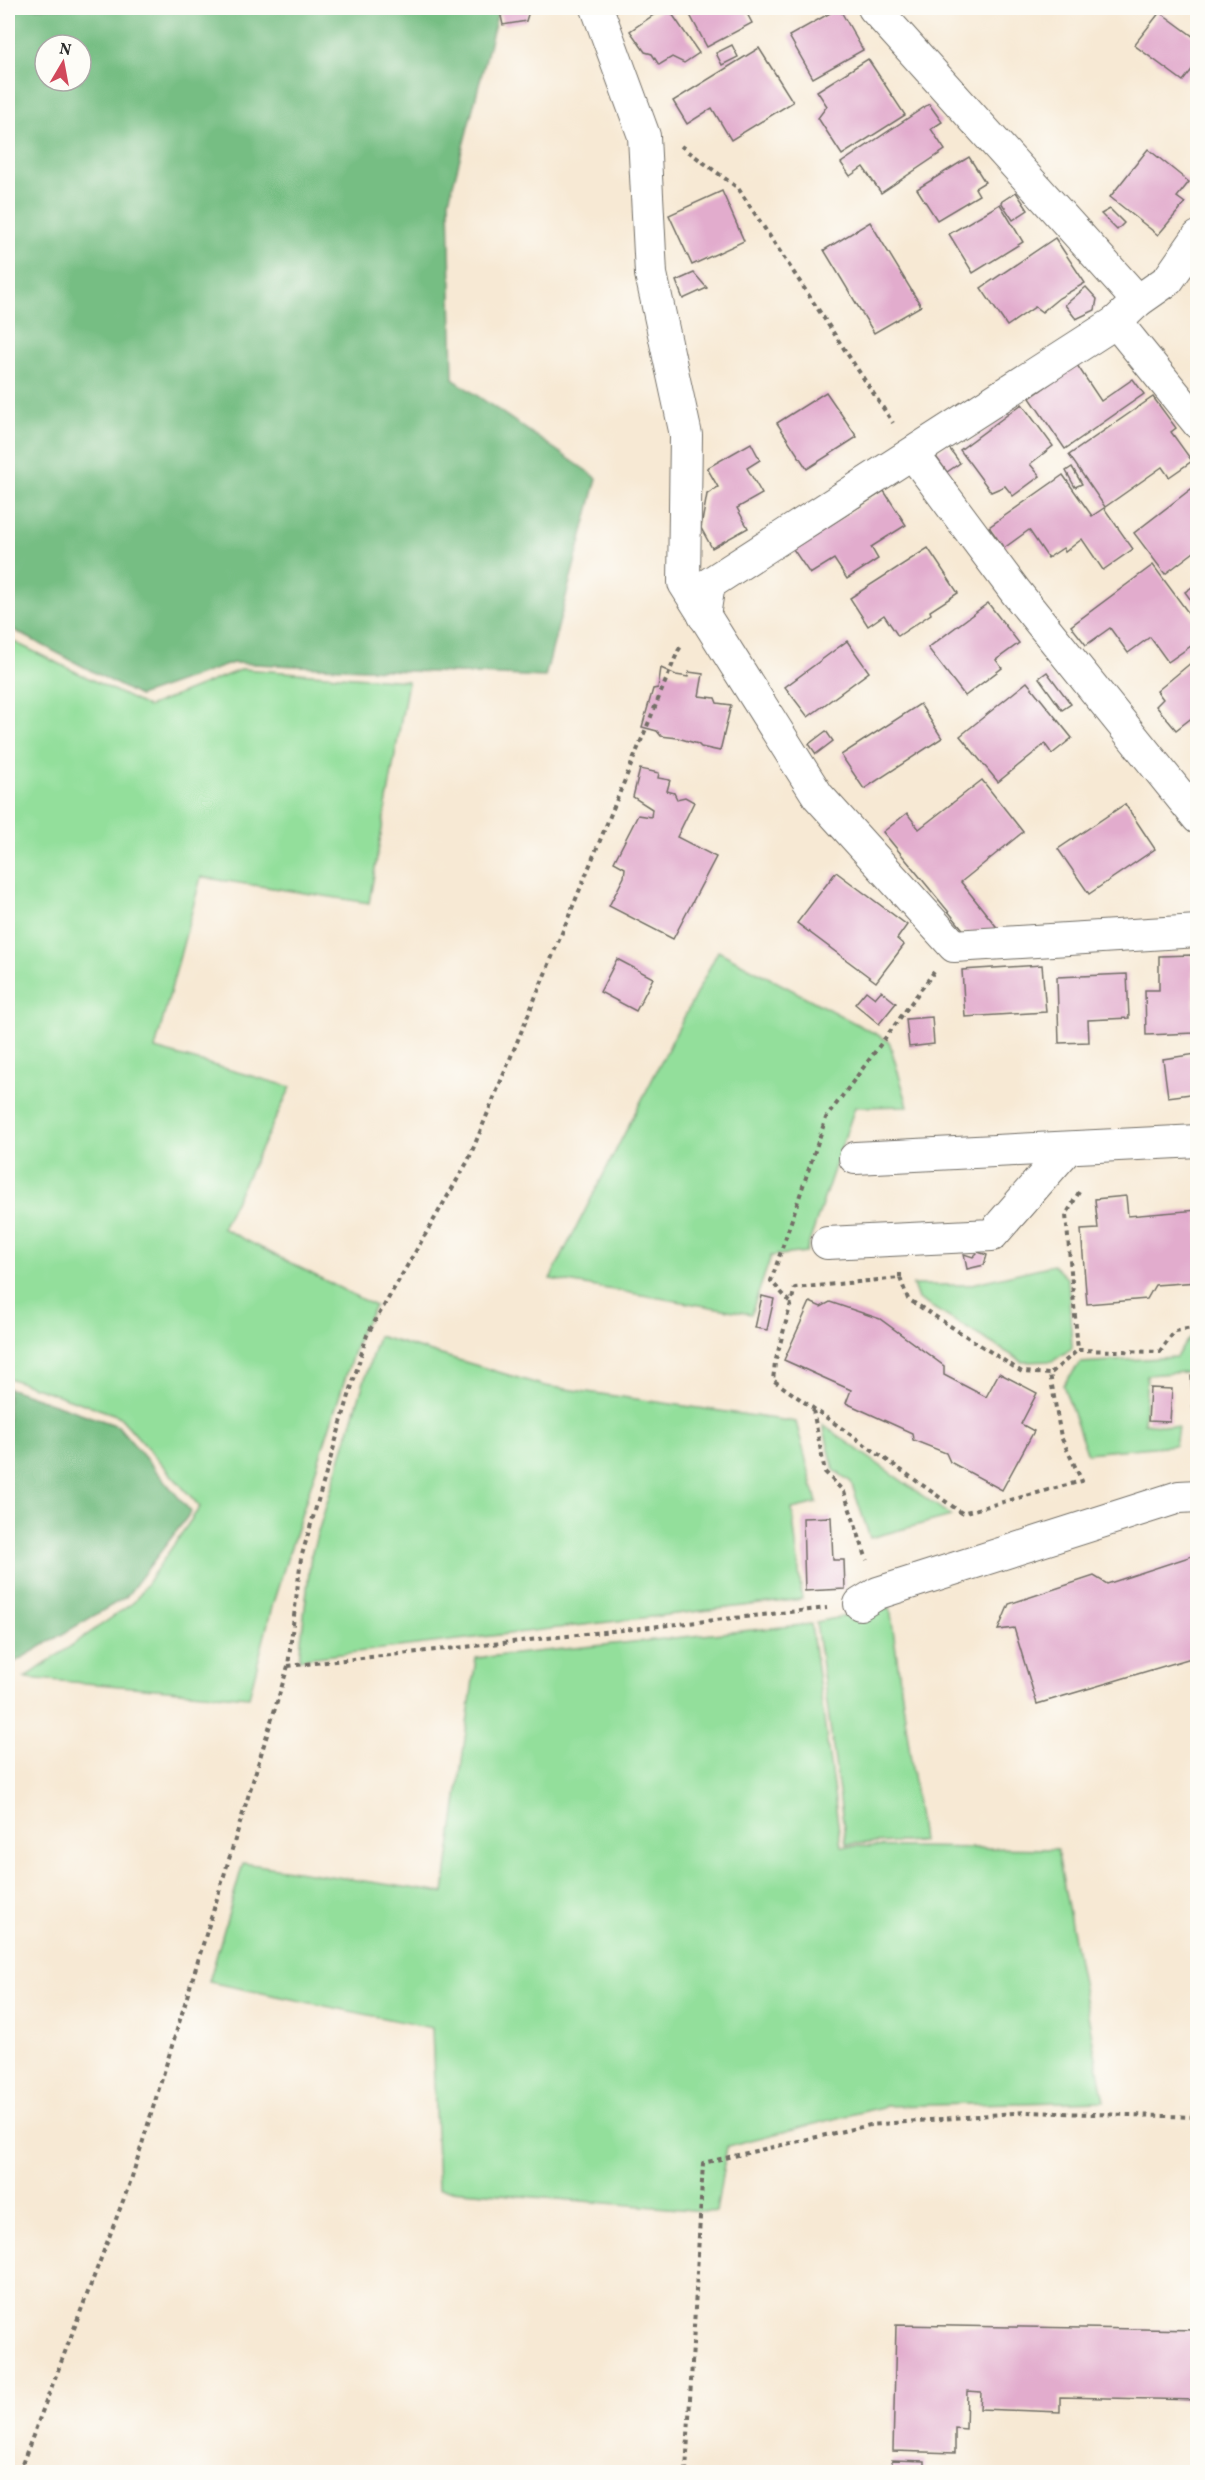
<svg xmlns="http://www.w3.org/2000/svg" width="1205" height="2480" font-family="Vollkorn,serif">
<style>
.green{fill:#93df9b;stroke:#5f8563;stroke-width:1.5}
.forest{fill:#76be83;stroke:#507457;stroke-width:1.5;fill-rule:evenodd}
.building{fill:#e2accd}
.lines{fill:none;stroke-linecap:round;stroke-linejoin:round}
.minor-casing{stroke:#726e66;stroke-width:34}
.path{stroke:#726e66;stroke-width:4;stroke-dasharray:4.5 4.5;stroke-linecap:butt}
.minor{stroke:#fff;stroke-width:32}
</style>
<rect width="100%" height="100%" fill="#fdfcf7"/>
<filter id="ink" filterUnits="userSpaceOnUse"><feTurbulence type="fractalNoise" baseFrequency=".0167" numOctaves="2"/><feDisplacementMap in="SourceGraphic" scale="12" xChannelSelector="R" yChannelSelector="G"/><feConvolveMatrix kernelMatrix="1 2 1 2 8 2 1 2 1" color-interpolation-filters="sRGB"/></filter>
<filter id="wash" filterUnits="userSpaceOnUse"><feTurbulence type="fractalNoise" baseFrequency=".008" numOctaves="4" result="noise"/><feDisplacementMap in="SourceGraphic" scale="24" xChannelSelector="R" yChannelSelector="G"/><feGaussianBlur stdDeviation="1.35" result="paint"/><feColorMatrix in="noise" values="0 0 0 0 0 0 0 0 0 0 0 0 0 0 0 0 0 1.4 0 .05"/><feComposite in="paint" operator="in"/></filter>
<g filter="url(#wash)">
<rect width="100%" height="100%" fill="#f7e9d4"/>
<g class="green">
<path d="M8 639 148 707 242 669 408 681 369 903 201 877 155 1049 291 1087 222 1228 375 1306 360 1332 273 1603 249 1697 25 1678 134 1602 200 1507 119 1416 8 1378Z"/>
<path d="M718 951 889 1041 908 1106 855 1107 806 1252 771 1256 751 1314 550 1279Z"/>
<path d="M1053 1265 1068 1279 1072 1348 1053 1361 1023 1362 918 1299 913 1285H967Z"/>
<path d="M378 1336 545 1386 796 1422 817 1503 792 1509 802 1599 299 1659 311 1555Z"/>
<path d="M1197 1337V1371L1147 1375 1144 1423 1178 1427 1175 1445 1087 1453 1063 1385 1080 1363 1176 1357 1189 1338Z"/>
<path d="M823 1425 951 1516 870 1538 851 1482 834 1470Z"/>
<path d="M890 1607 922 1841 846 1844 816 1622Z"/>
<path d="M811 1624 841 1846 1057 1849 1104 2101 886 2106 727 2146 716 2212 438 2189 432 2028 209 1982 243 1863 444 1893 476 1658Z"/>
</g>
<g class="forest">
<path d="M8 8H499L449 200 453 379 597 478 545 677 233 663 139 696 8 627ZM45 45H81V81H45Z"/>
<path d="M8 1388 118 1426 191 1512 126 1597 8 1666Z"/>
</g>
<g id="blocks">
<g class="building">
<path d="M499 8H530L526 21 503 25Z"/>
<path d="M664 8H668L699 53 684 63 672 57 659 65 652 54 645 52 630 31Z"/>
<path d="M699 8H744L752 23 707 47 689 13Z"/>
<path d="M839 8 863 50 813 78 789 36Z"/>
<path d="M1160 12 1198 40V62L1183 81 1134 45Z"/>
<path d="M732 45 738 57 722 65 716 53Z"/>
<path d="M759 48 793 102 731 140 712 108 687 124 673 101Z"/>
<path d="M868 59 905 115 842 155 818 118 827 106 817 91Z"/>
<path d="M929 104 942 122 931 129 945 150 881 193 863 167 850 176 841 163Z"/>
<path d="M1148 149 1189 182 1177 197 1185 203 1158 235 1110 197Z"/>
<path d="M969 157 985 182 975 188 979 195 937 220 917 189Z"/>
<path d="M722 191 744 241 692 265 669 215Z"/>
<path d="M1016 192 1028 210 1013 220 1001 202Z"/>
<path d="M1000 204 1023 242 973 273 949 234Z"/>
<path d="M1110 209 1124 223 1117 230 1101 214Z"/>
<path d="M870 222 921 306 874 333 824 250Z"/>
<path d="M1055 238 1085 283 1059 298 1042 312 1035 307 1007 326 981 288Z"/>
<path d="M694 273 707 288 683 299 676 281Z"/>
<path d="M1086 287 1097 299 1095 310 1076 319 1065 305Z"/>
<path d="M1077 365 1101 401 1133 379 1144 394 1065 449 1030 398Z"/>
<path d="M826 392 857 437 807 469 777 423Z"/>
<path d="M1153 397 1176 428 1171 432 1192 461 1169 477 1162 467 1105 507 1069 455Z"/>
<path d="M1022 404 1053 446 1030 464 1040 476 1013 496 1005 486 991 492 960 450Z"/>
<path d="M751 443 760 460 747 468 762 494 737 508 748 528 712 548 701 528 707 494 718 487 707 468Z"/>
<path d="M947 445 960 463 947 472 934 454Z"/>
<path d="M1072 467 1082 484 1075 487 1066 471Z"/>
<path d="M1063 475 1092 516 1104 508 1133 549 1103 570 1082 539 1065 552 1063 548 1048 558 1029 530 1004 548 989 527Z"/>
<path d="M1191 489 1198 498V549L1165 574 1134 533Z"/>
<path d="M884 491 906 525 871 547 878 559 847 579 834 559 810 574 793 549Z"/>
<path d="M928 548 958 593 930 611 931 614 898 636 884 615 868 626 850 598Z"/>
<path d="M1153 565 1198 626V641L1168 662 1150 637 1128 653 1110 628 1086 645 1071 626Z"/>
<path d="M1198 583V610L1185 592Z"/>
<path d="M988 603 1019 643 996 660 1002 668 965 696 928 648Z"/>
<path d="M847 641 869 672 808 717 785 687Z"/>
<path d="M1198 657V713L1176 730 1156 706 1163 699 1157 691Z"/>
<path d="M661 668 676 675 688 677 689 672 703 674 699 696 715 698 717 703 731 705 720 751 701 747 698 744 678 738 661 736 657 731 642 727 653 689 658 688Z"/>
<path d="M1047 672 1071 704 1062 710 1039 678Z"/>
<path d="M1027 682 1072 738 1052 754 1045 744 998 782 960 736Z"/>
<path d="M920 704 942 738 864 789 841 755Z"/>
<path d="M826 731 833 741 816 754 809 744Z"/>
<path d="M640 769 659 773 658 778 670 780 667 791 674 793 677 799 685 797 694 802 677 837 716 857 673 939 609 906 624 877 625 868 614 862 638 815 651 817 652 809 633 797Z"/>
<path d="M982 780 1023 832 961 882 999 930 966 933 883 832 907 813 919 829Z"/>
<path d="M1125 804 1155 849 1089 894 1058 849Z"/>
<path d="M836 872 907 925 897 939 904 945 876 982 797 923Z"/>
<path d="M1192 955 1195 1033 1146 1035 1145 990H1159V956Z"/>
<path d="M617 959 653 978 636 1011 600 992Z"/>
<path d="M1042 965 1046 1012 965 1017 962 970Z"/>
<path d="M1127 974 1129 1018 1088 1020 1089 1042 1059 1043 1057 977Z"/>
<path d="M866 991 875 998 881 991 896 1003 879 1024 855 1004Z"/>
<path d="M932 1017 934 1044 909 1047 906 1019Z"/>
<path d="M1196 1054 1198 1093 1168 1097 1163 1059Z"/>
<path d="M1126 1196 1128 1216 1198 1210V1282L1155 1285 1147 1299 1087 1304 1081 1230 1098 1229 1095 1199Z"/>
<path d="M978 1252 987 1255 984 1265 967 1269 964 1254 973 1257Z"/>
<path d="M762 1296 774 1299 767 1330 755 1328Z"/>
<path d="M810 1302 821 1307 830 1302 880 1319 944 1366V1375L986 1397 999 1373 1037 1393 1021 1424 1034 1431 1002 1490 950 1462 946 1453 913 1440 912 1433 846 1403 851 1390 784 1360Z"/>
<path d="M1191 1376H1198V1436H1194Z"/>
<path d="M1150 1388 1172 1389 1170 1422 1148 1421Z"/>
<path d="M831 1517 833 1560H844L845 1589 805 1591 803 1518Z"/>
<path d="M1198 1554V1656L1037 1704 1014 1628 998 1630 1009 1604 1094 1576 1107 1584Z"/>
<path d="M896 2325 1198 2330V2400L1060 2397V2412L980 2409 981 2392 967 2391 966 2429 955 2428V2453L893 2451Z"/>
<path d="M892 2460 925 2461V2472H892Z"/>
</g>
</g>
</g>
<g filter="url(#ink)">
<use href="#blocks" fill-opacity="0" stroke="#726e66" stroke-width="1.5"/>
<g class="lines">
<defs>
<g id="minor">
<path d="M597 8 644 136 651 274 686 435 684 583 818 796 954 946 1198 931"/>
<path d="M874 8 1138 301"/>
<path d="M1116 322 1198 423"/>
<path d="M913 454 1015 591 1198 818"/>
<path d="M704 616 709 584 1116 322 1138 301 1168 280 1198 237"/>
<path d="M855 1158 1198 1141"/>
<path d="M827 1243 992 1235 1068 1148"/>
<path d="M860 1604 878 1593 1179 1497 1198 1496"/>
</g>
</defs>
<use href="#minor" class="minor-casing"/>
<g class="path">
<path d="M681 146 738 188 893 423"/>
<path d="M1079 1192 1066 1215 1078 1350 1160 1352 1175 1331 1198 1327"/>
<path d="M900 1273V1278L795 1288 775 1363 773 1380 962 1513 1082 1481 1061 1437 1050 1374 1078 1350"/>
<path d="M900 1278 908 1299 1022 1372 1050 1374"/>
<path d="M790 1302 771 1281 826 1118 934 972"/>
<path d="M813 1410 825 1472 844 1492 867 1560"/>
<path d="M288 1666 827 1608"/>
<path d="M19 2472 131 2180 288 1666 301 1558 367 1335 468 1161 678 651 682 645"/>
<path d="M686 2472 703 2163 870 2125 1025 2112 1198 2117"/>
</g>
<use href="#minor" class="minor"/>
</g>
</g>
<rect width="1205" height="2480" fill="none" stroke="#fdfcf7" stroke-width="30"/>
<g transform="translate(63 63) rotate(10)"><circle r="28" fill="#fdfcf7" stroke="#a9a8a5" stroke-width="1.5"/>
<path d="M0-4.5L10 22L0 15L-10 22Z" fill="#d1495b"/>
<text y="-9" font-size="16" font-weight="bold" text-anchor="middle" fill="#2b2b2b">N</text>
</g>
</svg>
